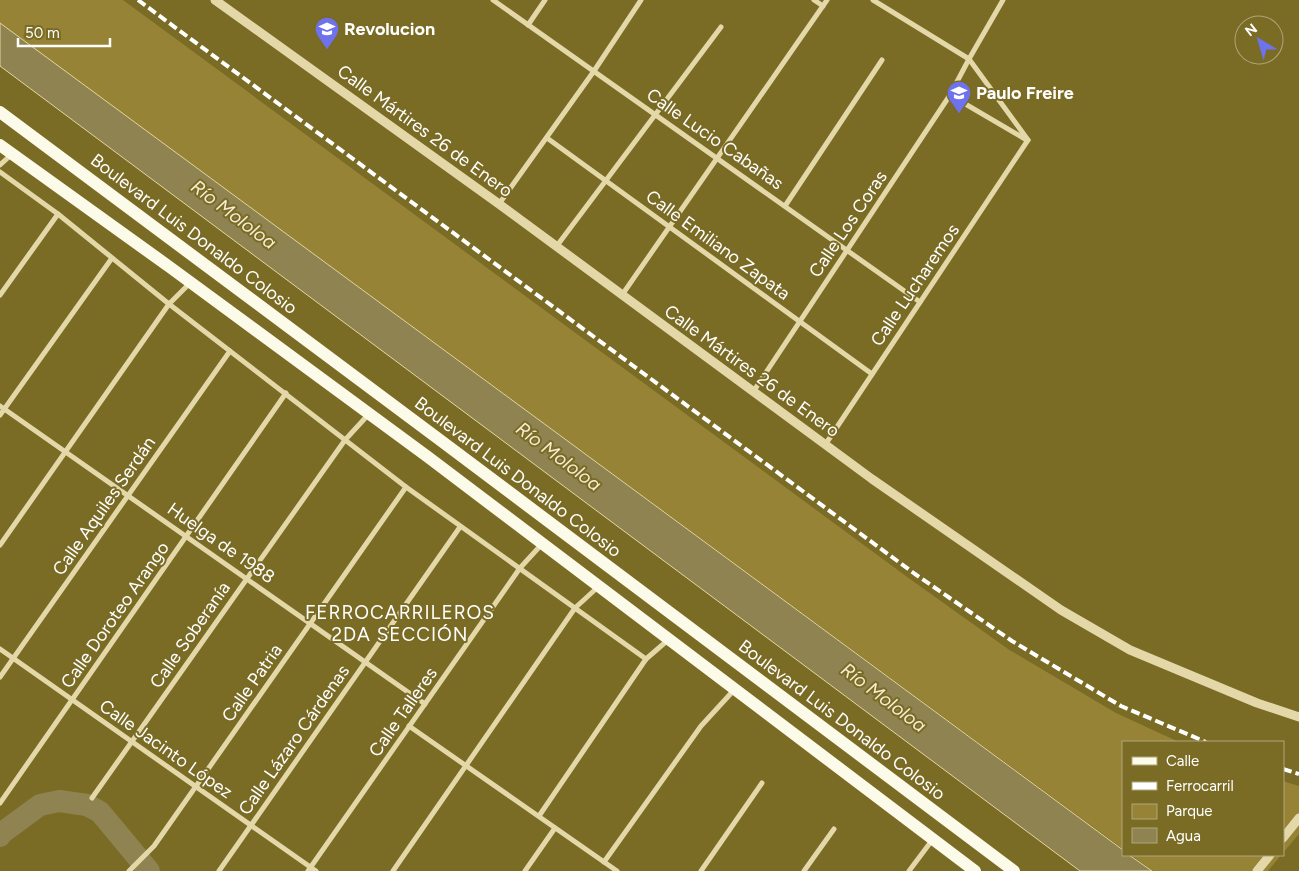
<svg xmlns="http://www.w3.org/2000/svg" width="1299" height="871" font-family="Figtree,sans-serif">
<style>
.green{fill:#968336}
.water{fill:#8f8451;stroke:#e5d69d}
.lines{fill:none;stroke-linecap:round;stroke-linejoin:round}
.river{stroke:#8f8451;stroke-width:22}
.minor{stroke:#e4d8a9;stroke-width:5}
.tertiary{stroke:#e4d8a9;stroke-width:9}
.primary{stroke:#fcfae8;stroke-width:12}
.rail{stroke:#fff;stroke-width:4;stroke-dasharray:9 4;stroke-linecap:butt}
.labels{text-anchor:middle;stroke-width:4;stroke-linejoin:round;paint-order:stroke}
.poi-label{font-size:18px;font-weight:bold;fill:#fff;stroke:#7a6b25;text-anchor:start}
.street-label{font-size:18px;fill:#fff;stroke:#7a6b25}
.water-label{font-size:19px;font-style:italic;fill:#f4edd2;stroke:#7a6b25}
.neighbourhood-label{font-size:19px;letter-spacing:1px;fill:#fff;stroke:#7a6b25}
</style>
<rect width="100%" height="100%" fill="#7a6b25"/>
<g class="green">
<path d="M0 0H123L910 579 1008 649 1116 713 1179 742H1123V849L0 23Z"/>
<path d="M1283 781 1299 786V834L1283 853Z"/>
<path d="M1131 855H1281L1268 871H1153Z"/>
</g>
<path class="water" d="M0 23 1123 850V855H1129L1152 871H1080L0 66Z"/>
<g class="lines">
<path class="river" d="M0 836 2 833 40 805 59 801 87 805 100 812 149 871"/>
<g class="minor">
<path d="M493 0 920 302"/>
<path d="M814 0 823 6"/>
<path d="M873 0 969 59 1028 140"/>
<path d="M528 25 545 0"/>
<path d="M950 95 1025 139"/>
<path d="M547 138 872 374"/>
<path d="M0 165 12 154"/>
<path d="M0 172 58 214 169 304 406 487 646 659"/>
<path d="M499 204 594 71 641 0"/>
<path d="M785 206 882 60"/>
<path d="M556 247 721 27"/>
<path d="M0 295 58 214"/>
<path d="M622 295 827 0"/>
<path d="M753 392 950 95 969 59 1003 0"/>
<path d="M0 406 425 704"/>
<path d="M0 415 112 258"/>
<path d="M825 445 1028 140"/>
<path d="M0 545 169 304 190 283"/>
<path d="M0 649 316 871"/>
<path d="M0 677 230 351"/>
<path d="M409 726 617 871"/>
<path d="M92 798 345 440 368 415"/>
<path d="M0 803 286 393"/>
<path d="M539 816 646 659 668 640"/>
<path d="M604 862 701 726 734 690"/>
<path d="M129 871 154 846 406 487"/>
<path d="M219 871 460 527"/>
<path d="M308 871 520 568 542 544"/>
<path d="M393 871 575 608 598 587"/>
<path d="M525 871 555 828"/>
<path d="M701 871 762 783"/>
<path d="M804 871 834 829"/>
<path d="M909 871 933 839"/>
</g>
<g class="tertiary">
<path d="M215 0 499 204 872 479 1061 610 1130 650 1257 703 1299 717"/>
<path d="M1283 838 1299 818"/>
<path d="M1257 871 1270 855"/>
</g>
<g class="primary">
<path d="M0 112 440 440 1014 871"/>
<path d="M0 145 171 268 428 457 975 871"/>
</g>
<g class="rail">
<path d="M138 0 915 574 1012 641 1121 706 1206 742"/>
<path d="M1283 769 1299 774"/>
</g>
</g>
<defs>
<symbol id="school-pin" viewBox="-11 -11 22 30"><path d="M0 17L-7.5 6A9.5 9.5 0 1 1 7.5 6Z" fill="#6e72ed" stroke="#7a6b25"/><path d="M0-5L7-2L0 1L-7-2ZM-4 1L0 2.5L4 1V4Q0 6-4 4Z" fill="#fff"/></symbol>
</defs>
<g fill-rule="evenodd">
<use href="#school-pin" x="313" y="15" width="28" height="38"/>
<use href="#school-pin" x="945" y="79" width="28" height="38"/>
</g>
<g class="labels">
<g class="poi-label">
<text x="344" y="35">Revolucion</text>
<text x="976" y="99">Paulo Freire</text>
</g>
<g class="street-label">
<text transform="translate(425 131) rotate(36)" y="6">Calle Mártires 26 de Enero</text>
<text transform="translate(715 139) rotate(35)" y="6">Calle Lucio Cabañas</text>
<text transform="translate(848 224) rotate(-56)" y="6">Calle Los Coras</text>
<text transform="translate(194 234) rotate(37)" y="6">Boulevard Luis Donaldo Colosio</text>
<text transform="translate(718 245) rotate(36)" y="6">Calle Emiliano Zapata</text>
<text transform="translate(915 285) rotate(-56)" y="6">Calle Lucharemos</text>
<text transform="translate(752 371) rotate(36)" y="6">Calle Mártires 26 de Enero</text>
<text transform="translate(518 477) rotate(37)" y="6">Boulevard Luis Donaldo Colosio</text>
<text transform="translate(104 506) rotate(-55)" y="6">Calle Aquiles Serdán</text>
<text transform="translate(221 543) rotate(35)" y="6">Huelga de 1988</text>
<text transform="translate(115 615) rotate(-55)" y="6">Calle Doroteo Arango</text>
<text transform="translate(190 635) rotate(-55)" y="6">Calle Soberanía</text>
<text transform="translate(252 683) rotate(-55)" y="6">Calle Patria</text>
<text transform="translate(403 712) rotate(-55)" y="6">Calle Talleres</text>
<text transform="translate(842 720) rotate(37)" y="6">Boulevard Luis Donaldo Colosio</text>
<text transform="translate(294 740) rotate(-55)" y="6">Calle Lázaro Cárdenas</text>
<text transform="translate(166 749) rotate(35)" y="6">Calle Jacinto López</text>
</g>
<g class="water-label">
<text transform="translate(234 214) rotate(37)" y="7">Río Mololoa</text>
<text transform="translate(559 456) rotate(37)" y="7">Río Mololoa</text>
<text transform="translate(884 697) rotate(37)" y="7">Río Mololoa</text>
</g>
<g class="neighbourhood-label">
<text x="400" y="619">FERROCARRILEROS<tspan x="400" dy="22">2DA SECCIÓN</tspan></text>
</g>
</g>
<rect x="1122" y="741" width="162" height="115" fill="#7a6b25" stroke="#afa67c"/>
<rect x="1132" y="757" width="25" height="8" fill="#fcfae8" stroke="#afa67c"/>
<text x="1166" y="766" font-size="15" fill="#ffffff">Calle</text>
<rect x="1132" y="782" width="25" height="8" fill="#ffffff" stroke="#afa67c"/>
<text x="1166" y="791" font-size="15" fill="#ffffff">Ferrocarril</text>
<rect x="1132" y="804" width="25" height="15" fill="#968336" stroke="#afa67c"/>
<text x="1166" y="816" font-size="15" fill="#ffffff">Parque</text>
<rect x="1132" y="828" width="25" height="15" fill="#8f8451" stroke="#afa67c"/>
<text x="1166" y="841" font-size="15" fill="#ffffff">Agua</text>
<g transform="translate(1259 40) rotate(322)"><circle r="24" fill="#7a6b25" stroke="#afa67c"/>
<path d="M0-4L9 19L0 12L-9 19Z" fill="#6e72ed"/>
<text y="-8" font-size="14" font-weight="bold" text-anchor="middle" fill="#ffffff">N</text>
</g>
<path d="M18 38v8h92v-8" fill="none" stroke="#ffffff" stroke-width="2.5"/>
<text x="25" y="38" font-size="15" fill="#ffffff" stroke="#7a6b25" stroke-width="4" paint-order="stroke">50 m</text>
</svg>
